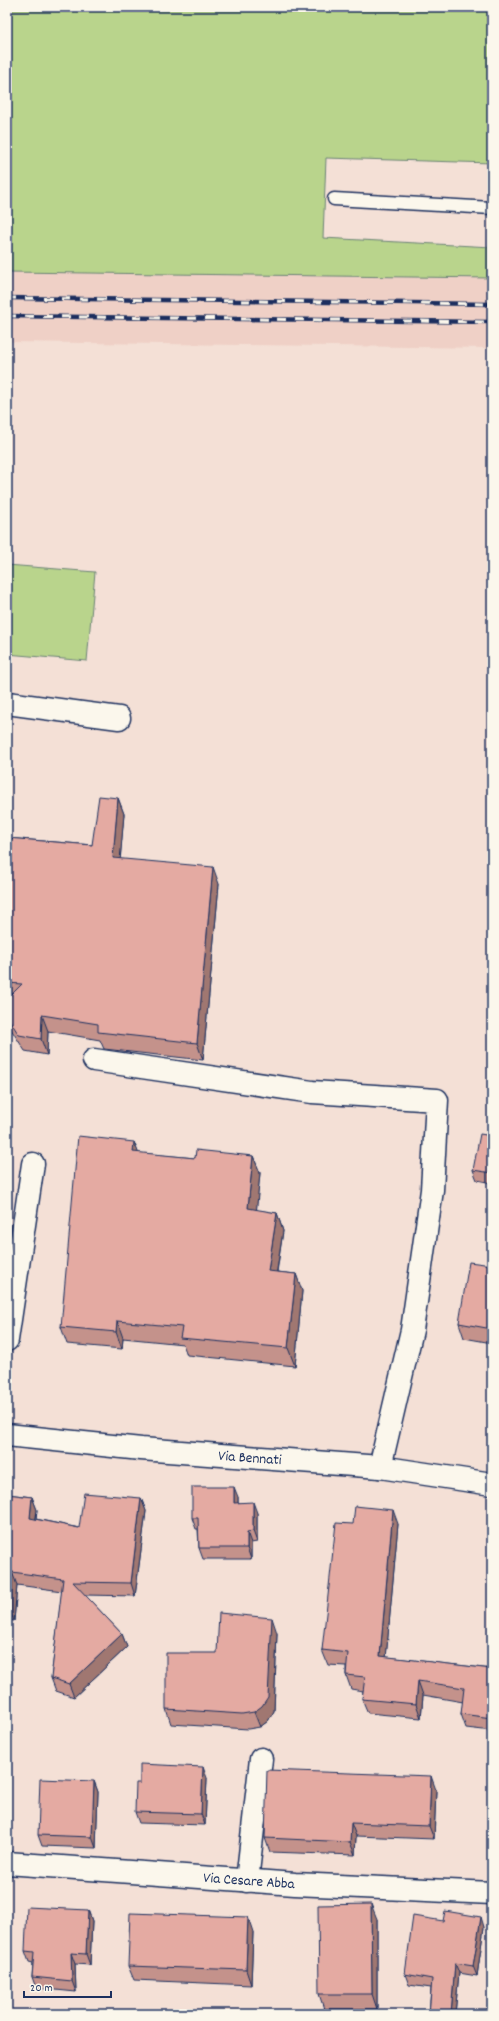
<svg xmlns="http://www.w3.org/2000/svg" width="499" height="2021" font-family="Dekko,sans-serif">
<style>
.built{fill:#efd0c6}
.green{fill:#b9d48c;stroke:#6a8275}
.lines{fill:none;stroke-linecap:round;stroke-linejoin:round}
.service-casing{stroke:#1b2f5e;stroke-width:15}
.minor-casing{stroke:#1b2f5e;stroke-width:25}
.service{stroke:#fbf7ec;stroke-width:12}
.minor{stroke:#fbf7ec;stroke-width:22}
.rail-casing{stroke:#1b2f5e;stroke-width:4.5}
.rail{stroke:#fbf7ec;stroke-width:3;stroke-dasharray:9;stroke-linecap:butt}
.wall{fill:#c4928b;stroke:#1b2f5e}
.shaded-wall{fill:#a07771;stroke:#1b2f5e}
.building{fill:#e4aaa2;stroke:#1b2f5e}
.labels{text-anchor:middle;stroke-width:3.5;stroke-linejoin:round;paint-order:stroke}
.street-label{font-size:15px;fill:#1b2f5e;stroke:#fbf7ec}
</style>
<rect width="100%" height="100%" fill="#f4e0d6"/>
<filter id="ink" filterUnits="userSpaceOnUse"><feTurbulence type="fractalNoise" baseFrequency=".025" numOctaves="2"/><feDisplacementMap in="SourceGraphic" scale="8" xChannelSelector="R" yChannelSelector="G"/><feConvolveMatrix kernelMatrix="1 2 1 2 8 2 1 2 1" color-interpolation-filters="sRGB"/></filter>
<g filter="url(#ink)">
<path class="built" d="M7 272 492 278V348L7 342Z"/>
<g class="green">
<path d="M7 7H492V163L326 158 323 238 492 247V278L7 272Z"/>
<path d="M7 565 95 572 87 661 7 654Z"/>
</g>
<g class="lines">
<defs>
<path id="service" d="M334 199 492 208"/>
<g id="minor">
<path d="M7 703 119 718"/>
<path d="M94 1060 312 1092 437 1100 432 1190 412 1330 380 1467"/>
<path d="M7 1340 33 1164"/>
<path d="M7 1435 141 1449 380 1467 492 1484"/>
<path d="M7 1863 295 1884 492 1893"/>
<path d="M247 1881 261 1759"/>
</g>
</defs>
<use href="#service" class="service-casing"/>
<use href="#minor" class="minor-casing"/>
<use href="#service" class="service"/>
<use href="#minor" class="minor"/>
<defs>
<g id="rail">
<path d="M7 298 492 304"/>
<path d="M7 316 492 322"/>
</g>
</defs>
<use href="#rail" class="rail-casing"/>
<use href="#rail" class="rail"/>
</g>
<g class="wall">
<path d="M118 798 124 814 120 859 219 884 203 1060 104 1049 100 1040 48 1031 47 1055 25 1051 7 1023V838L92 845Z"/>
<path d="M492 1136V1183L477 1180 473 1170Z"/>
<path d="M134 1142 138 1153 195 1158 253 1156 260 1173 256 1210 277 1213 283 1231 277 1272 296 1274 302 1291 295 1366 187 1355 183 1344 123 1338 122 1349 67 1344 61 1327Z"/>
<path d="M492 1265V1343L464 1338 459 1323Z"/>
<path d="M7 1494 32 1497 37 1510 36 1519 79 1528 141 1498 146 1511 135 1596 85 1595 122 1634 127 1647 74 1697 56 1691 51 1678 62 1591 17 1585 14 1621 7 1620Z"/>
<path d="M238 1497V1502L257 1513V1542L251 1543V1559H203L199 1548 198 1529H196L192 1518Z"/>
<path d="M353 1524H398L386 1657 492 1669V1731L466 1728 461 1714 463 1702 423 1695 421 1718 368 1713 362 1699 363 1691 351 1689 346 1675V1666L328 1665 322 1650Z"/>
<path d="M277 1633 274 1711 268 1721 260 1727 248 1729 171 1724 166 1709 217 1653Z"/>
<path d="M207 1778 205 1825 139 1823 135 1812Z"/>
<path d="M94 1781 98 1792 96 1848 42 1846 38 1835Z"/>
<path d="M436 1790 434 1839 356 1836 355 1855 270 1852 265 1838Z"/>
<path d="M88 1910 92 1921 90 1965 75 1964 76 1992 36 1988 32 1977 33 1963 29 1962 25 1951Z"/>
<path d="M377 1919V2009H324L319 1994Z"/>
<path d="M443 1921 484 1927 477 1976 459 1973 455 2014H429L431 1988 409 1985 405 1974Z"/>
<path d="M253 1932 251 1985 134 1980 128 1966Z"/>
</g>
<g class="shaded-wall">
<path d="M118 798 124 814 119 874 113 858Z"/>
<path d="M213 867 219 884 203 1060 197 1043Z"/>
<path d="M42 1015 48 1031 47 1055 41 1039Z"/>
<path d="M134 1142 141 1159 133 1152Z"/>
<path d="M253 1156 260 1173 255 1226 248 1208Z"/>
<path d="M277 1213 283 1231 274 1289 268 1271Z"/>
<path d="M296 1274 302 1291 295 1366 288 1348Z"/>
<path d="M117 1321 123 1338 122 1349 116 1332Z"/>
<path d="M234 1487 238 1497V1514L234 1503Z"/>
<path d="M32 1497 37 1510 34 1530 30 1518Z"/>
<path d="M141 1498 146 1511 135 1596 131 1583Z"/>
<path d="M253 1502 257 1513V1542L253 1531Z"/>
<path d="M393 1510 398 1524 385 1670 380 1656Z"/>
<path d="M247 1532 251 1543V1559L247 1548Z"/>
<path d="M12 1572 17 1585 14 1621 9 1608Z"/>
<path d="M272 1618 277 1633 274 1711 268 1721 260 1727 254 1712Z"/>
<path d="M122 1634 127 1647 74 1697 69 1684Z"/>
<path d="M418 1681 423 1695 421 1718 416 1704Z"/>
<path d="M203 1767 207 1778 205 1825 201 1814Z"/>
<path d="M431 1776 436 1790 434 1839 429 1826Z"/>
<path d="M94 1781 98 1792 96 1848 92 1837Z"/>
<path d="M351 1823 356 1836 355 1855 350 1842Z"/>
<path d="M371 1904 377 1919V2009L372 1994Z"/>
<path d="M88 1910 92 1921 90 1965 86 1954Z"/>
<path d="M248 1917 253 1932 251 1985 246 1970Z"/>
<path d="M481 1917 484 1927 477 1976 473 1966Z"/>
<path d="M71 1953 75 1964 76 1992 72 1981Z"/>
<path d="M455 1963 459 1973 455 2014H451Z"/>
</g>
<g class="building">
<path d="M99 796 118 798 113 858 213 867 197 1043 98 1032V1024L42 1015 41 1039 19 1035 7 1016V999L22 984 7 983V838L92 845Z"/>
<path d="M480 1134 492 1136V1173L473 1170Z"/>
<path d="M78 1136 134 1142 133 1152 195 1158 196 1150 253 1156 248 1208 277 1213 268 1271 296 1274 288 1348 180 1338 182 1327 117 1321 116 1332 61 1327Z"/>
<path d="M469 1262 492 1265V1329L459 1323Z"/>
<path d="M192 1487H234V1503L253 1502V1531L247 1532V1548H199L198 1518H192Z"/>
<path d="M84 1493 141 1498 131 1583 73 1582 122 1634 69 1684 51 1678 63 1579 12 1572 9 1608H7V1494L32 1497 30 1518 79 1528Z"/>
<path d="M355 1506 393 1510 380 1656 492 1669V1718L461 1714 464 1688 418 1681 416 1704 362 1699 365 1677 346 1675 348 1653 322 1650 336 1523 353 1524Z"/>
<path d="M219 1613 272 1618 268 1697 262 1706 254 1712 242 1714 166 1709V1653H217Z"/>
<path d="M140 1764 203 1767 201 1814 135 1812 136 1783H140Z"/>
<path d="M267 1770 431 1776 429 1826 351 1823 350 1842 265 1838Z"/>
<path d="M40 1779 94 1781 92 1837 38 1835Z"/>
<path d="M371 1904 372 1994H319L318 1905Z"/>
<path d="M27 1907 88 1910 86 1954 71 1953 72 1981 32 1977 34 1952 25 1951Z"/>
<path d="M445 1911 481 1917 473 1966 455 1963 451 2014H429L432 1979 405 1974 413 1916 443 1921Z"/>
<path d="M130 1913 248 1917 246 1970 128 1966Z"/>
</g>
</g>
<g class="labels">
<g class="street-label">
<text transform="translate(250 1457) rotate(4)" y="5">Via Bennati</text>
<text transform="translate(249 1880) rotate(4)" y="5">Via Cesare Abba</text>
</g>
</g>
<rect width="499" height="2021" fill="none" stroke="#fbf7ec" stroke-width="24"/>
<rect x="12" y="12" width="475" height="1997" fill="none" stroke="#1b2f5e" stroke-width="1.5" filter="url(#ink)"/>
<path d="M24 1991v6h87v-6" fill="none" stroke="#1b2f5e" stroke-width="2"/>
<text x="30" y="1991" font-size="12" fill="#1b2f5e" stroke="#fbf7ec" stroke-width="3" paint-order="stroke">20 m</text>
</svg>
